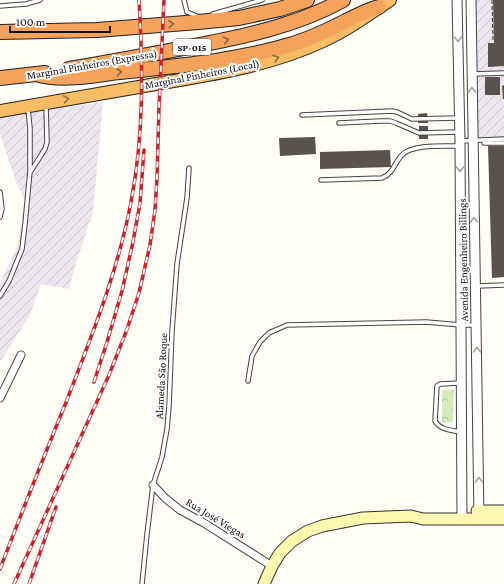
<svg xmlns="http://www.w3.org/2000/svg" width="504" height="584" font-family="'Crimson Pro',serif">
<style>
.industrial{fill:url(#industrial-furrows)}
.park{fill:url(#park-crowns)}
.building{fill:#5a524d}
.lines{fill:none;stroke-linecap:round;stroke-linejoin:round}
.service-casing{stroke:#444;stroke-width:5.5}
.minor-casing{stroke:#444;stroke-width:9}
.tertiary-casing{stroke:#444;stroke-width:11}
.secondary-casing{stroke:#333;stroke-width:13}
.trunk-casing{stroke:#222;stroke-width:14}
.motorway-casing{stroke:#222;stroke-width:16}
.path{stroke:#333;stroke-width:1;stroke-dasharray:4 2;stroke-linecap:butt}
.service{stroke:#fff;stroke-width:3.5}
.minor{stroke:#fff;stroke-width:7}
.tertiary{stroke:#fff;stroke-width:9}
.secondary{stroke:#fff6b0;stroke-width:11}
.trunk{stroke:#f7bc64;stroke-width:12}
.motorway{stroke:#f5a25d;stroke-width:14}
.rail-casing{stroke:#c4262e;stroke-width:3.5}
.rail{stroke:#fff;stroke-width:2;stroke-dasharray:6;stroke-linecap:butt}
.oneway{stroke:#8e613b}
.oneway2{stroke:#a0a0a0}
.oneway3{stroke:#906f3f}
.labels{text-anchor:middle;stroke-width:4;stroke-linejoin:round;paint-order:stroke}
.shield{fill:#fff;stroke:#585858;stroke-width:1}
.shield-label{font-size:10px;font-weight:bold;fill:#111}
.street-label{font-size:11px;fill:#111;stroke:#fff}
</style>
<defs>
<pattern id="industrial-furrows" width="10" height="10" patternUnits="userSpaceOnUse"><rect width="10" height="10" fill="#eee6ef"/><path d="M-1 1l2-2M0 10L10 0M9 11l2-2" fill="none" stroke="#cbc4cc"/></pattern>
<pattern id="park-crowns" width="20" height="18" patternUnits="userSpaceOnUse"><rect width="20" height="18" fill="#d5ebbd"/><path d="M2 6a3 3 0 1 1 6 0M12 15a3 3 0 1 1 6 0" fill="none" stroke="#b6c8a1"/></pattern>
</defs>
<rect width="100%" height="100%" fill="#fffdf5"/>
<g class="industrial">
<path d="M471 0H504V140L472 141Z"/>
<path d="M103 102 93 212 75 266 69 289 41 284 30 315 0 362V283L17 247 25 200 16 182 0 134V117Z"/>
</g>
<path class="park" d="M454 389 453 422 442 423V390Z"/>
<g class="building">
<path d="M493 0H504V66L488 67V43H494Z"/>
<rect x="485" y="77" width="15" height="18"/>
<path d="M504 85V99H503L502 86Z"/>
<path d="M427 113 428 123H418V114Z"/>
<rect x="419" y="126" width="9" height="13"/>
<path d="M315 137 316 154 280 156 279 138Z"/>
<path d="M488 146H504V277L492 278Z"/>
<path d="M390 150 391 167 320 169V152Z"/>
</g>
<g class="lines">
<defs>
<g id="service">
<path d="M184 0 187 12 199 17"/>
<path d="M0 6 26 4 40 0"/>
<path d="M213 14 262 0"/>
<path d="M473 74 504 73"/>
<path d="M302 115 392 111 397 112 412 119 458 118"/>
<path d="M339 123 380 121H390L396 123 419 133 459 132"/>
<path d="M461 141 504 139"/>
<path d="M484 143H504"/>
<path d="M31 171 45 149 47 142 46 105"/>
<path d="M321 180 382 178C394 173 394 163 402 155 412 144 444 146 459 146"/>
<path d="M0 192 2 209 0 217"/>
<path d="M477 286 504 285"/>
<path d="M0 296 9 281 22 249 25 224 30 171V128L28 109"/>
<path d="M248 381 252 356 260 342 269 333 287 325 426 322 461 325H476"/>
<path d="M460 432C451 430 440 430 435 421L437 386 440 384 461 383"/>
<path d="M142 584 147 534 153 485 162 457 167 429 169 406 172 331 177 264 187 198 189 168"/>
</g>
<g id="minor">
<path d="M0 398 21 355"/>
<path d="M153 485 165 498 180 510 204 523 272 566"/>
</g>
<g id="tertiary">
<path d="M457 0 460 141 462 519"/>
<path d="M471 0 479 518"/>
</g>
<g id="secondary">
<path d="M477 511H504"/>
<path d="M264 584 272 566 280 553 292 541 308 531 322 526 363 518 411 516 423 519H504"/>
</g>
<path id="trunk" d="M0 111C52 102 104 93 156 84 211 75 272 65 323 41 347 30 368 15 390 0"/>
<g id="motorway">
<path d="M0 32 97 30 198 22 239 18 280 9 307 0"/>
<path d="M69 69C109 62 149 55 189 47 242 37 296 26 343 0"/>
<path d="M36 74C63 82 92 75 120 72 178 66 237 61 293 44 311 38 329 30 346 21 357 16 367 10 379 7"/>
<path d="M0 78 45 73"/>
</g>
</defs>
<use href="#service" class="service-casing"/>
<use href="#minor" class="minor-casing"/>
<use href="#tertiary" class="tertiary-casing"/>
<use href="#secondary" class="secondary-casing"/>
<use href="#trunk" class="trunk-casing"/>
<use href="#motorway" class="motorway-casing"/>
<path class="path" d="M492 0 493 40"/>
<use href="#service" class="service"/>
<use href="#minor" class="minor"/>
<use href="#tertiary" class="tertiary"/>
<use href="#secondary" class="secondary"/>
<use href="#trunk" class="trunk"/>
<use href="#motorway" class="motorway"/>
<defs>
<g id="rail">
<path d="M94 382 107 342 122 291 133 242 140 203 144 150"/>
<path d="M0 569C22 512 44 456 67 400 92 335 118 271 131 202 144 135 143 67 139 0"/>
<path d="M14 584 109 375 126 332 139 293 150 245 155 210 157 178 159 107 164 0"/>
<path d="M29 584 56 507"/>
</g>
</defs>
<use href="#rail" class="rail-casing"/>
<use href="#rail" class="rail"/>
</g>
<defs><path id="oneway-chevron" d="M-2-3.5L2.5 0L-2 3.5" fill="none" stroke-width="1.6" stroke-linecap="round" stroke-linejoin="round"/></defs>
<g class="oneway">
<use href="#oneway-chevron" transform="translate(171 24) rotate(-5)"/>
<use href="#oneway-chevron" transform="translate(226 40) rotate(-12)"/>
<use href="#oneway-chevron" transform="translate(119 72) rotate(-6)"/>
</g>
<g class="oneway2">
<use href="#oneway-chevron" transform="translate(458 39) rotate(89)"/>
<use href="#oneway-chevron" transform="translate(472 90) rotate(-91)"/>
<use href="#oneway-chevron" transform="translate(460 169) rotate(89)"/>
<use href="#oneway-chevron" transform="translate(474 220) rotate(-91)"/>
<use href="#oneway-chevron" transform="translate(477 350) rotate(-91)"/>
<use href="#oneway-chevron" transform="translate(479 480) rotate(-91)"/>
</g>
<g class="oneway3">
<use href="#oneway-chevron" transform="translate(276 58) rotate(-17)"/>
<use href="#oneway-chevron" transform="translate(66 99) rotate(-10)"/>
</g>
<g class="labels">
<rect class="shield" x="173" y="39" width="38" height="16" rx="3"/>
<g class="shield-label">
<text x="192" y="51">SP-015</text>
</g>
<g class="street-label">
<text transform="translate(92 64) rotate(-10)" y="4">Marginal Pinheiros (Expressa)</text>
<text transform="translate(202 74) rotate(-11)" y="4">Marginal Pinheiros (Local)</text>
<text transform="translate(463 260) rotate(-91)" y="4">Avenida Engenheiro Billings</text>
<text transform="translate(161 376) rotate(-87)" y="4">Alameda São Roque</text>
<text transform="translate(216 518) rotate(31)" y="4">Rua José Viegas</text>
</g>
</g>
<path d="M10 26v6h100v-6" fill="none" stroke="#111111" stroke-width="2"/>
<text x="16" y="26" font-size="12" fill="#111111" stroke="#ffffff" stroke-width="3" paint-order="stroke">100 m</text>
</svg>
